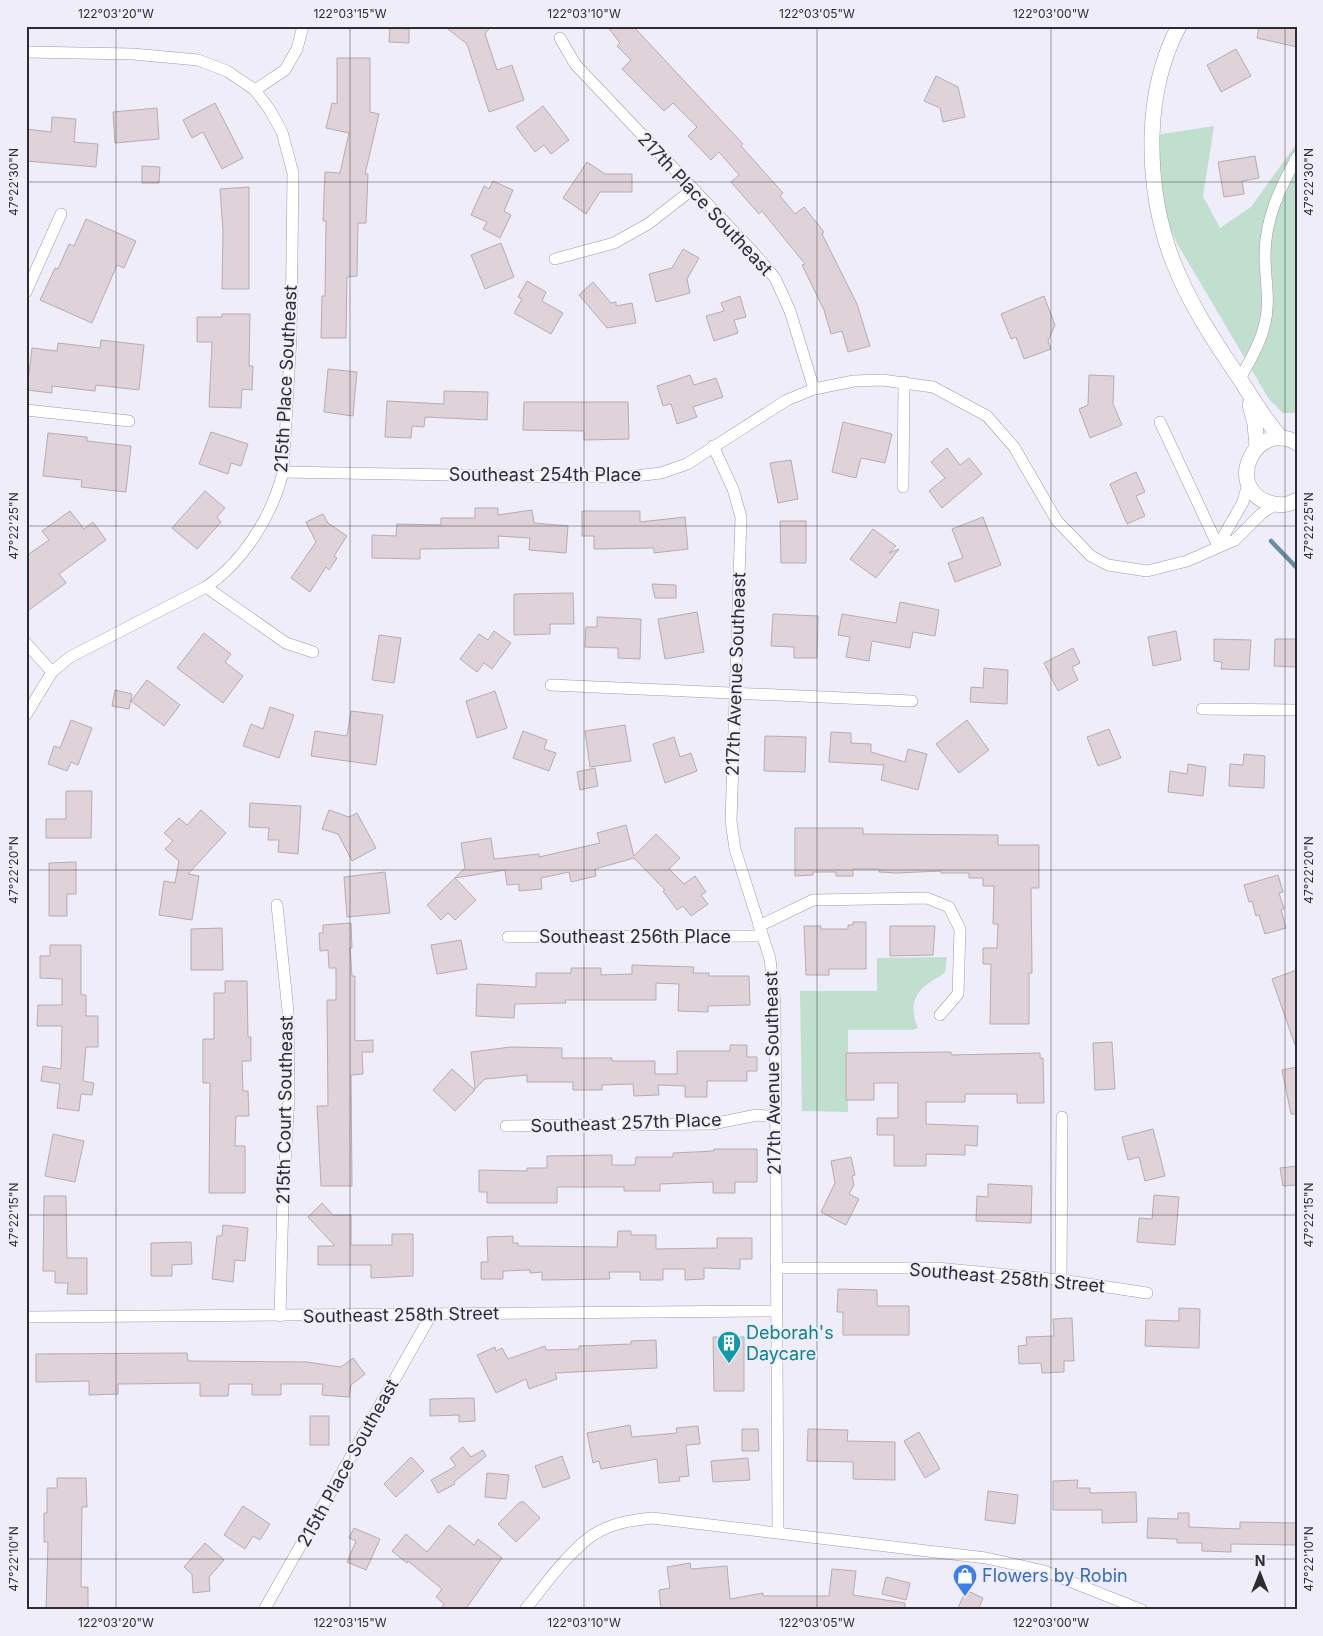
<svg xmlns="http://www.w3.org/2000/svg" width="1323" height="1636" font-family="Inter,sans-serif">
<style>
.green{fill:#c0dfce}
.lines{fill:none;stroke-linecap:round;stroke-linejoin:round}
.stream{stroke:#678da0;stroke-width:4.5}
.building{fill:#dfd2d8;stroke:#b7acb1}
.minor-casing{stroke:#9c9ca6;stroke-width:12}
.tertiary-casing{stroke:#9c9ca6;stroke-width:16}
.minor{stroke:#fff;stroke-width:11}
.tertiary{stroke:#fff;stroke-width:15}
.ticks{fill:none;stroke:#2d2d31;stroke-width:1;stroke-opacity:0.45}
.labels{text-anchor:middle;stroke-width:4;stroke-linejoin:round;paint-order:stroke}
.street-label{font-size:18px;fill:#2d2d31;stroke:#eeedf9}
.culture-label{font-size:18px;fill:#0d838f;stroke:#eeedf9;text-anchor:start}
.shop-label{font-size:18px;fill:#366cbe;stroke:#eeedf9;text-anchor:start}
.neatline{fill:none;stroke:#2d2d31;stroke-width:2}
.ticks-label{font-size:12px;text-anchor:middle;fill:#2d2d31}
</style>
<rect width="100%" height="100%" fill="#eeedf9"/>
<g class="green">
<path d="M1214 126 1203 196 1220 228 1251 207 1297 143V413H1283L1269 399 1178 245 1161 209 1150 136Z"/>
<path d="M947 957 945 972C941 977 934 979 929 983 912 994 910 1010 918 1028L912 1030H848V1112L802 1111 800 991H877V958Z"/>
</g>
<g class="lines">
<path class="stream" d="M1271 541 1297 568"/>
</g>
<g class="building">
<path d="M444 26H491L485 34 497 70 512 65 524 100 489 112 467 44Z"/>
<path d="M607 26H633L743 144 741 146 783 193 780 196 795 214 804 207 824 232 822 234 857 304 870 346 848 352 842 331 831 334 824 310 802 265 805 264 762 211 759 214 731 182 739 175 719 152 711 160 688 136 697 127 673 103 664 111 622 69 631 60 617 46 620 43Z"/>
<path d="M1259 26H1297V47L1257 38Z"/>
<path d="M390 28 409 29V43L389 42Z"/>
<path d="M1236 49 1251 76 1221 92 1207 65Z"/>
<path d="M337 58H370V112L379 114 365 174H368L366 223H358L357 276 347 277 346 338H321L322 296H325L326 221H323L325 172 340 173 349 133 326 128 332 103 337 104Z"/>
<path d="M936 76 958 87 965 117 943 122 940 108 924 101Z"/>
<path d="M215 103 243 158 222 169 203 132 192 138 183 120Z"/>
<path d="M543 106 569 140 551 154 544 145 535 152 516 127Z"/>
<path d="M157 108 159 139 115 143 113 112Z"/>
<path d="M52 117 76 119 74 142 98 144 96 167 26 161V129L51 132Z"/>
<path d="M1255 156 1259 178 1242 181 1244 194 1224 197 1218 162Z"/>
<path d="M587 162 605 174H632V192H600L586 214 563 198Z"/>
<path d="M142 166 160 167 159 183H142Z"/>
<path d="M493 181 513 190 504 211 511 215 500 238 483 229 487 222 471 215 484 186 489 189Z"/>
<path d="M249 187V289H222L223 231 220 189Z"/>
<path d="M86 219 136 241 124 268 117 265 92 323 40 300 55 268 58 269 69 244 74 246Z"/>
<path d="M501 243 514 277 485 289 471 255Z"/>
<path d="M683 249 699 258 687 279 690 293 656 302 649 274 672 268Z"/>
<path d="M527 281 546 292 542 301 563 313 551 334 514 313 522 299 518 297Z"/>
<path d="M593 282 611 303 616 302V306L632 303 636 323 607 328 579 295Z"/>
<path d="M740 296 746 317 734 320 738 333 714 341 706 316 724 311 721 303Z"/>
<path d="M1044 296 1055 325 1048 341 1051 349 1024 359 1016 337 1011 339 1001 314Z"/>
<path d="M222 314H250L249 366H253L252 390 242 389 241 408 209 407 212 342H197V317H222Z"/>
<path d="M101 340 144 345 139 390 96 385 95 391 52 386V393L27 390 32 348 57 351 58 343 100 348Z"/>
<path d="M328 369 357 372 353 416 324 412Z"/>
<path d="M690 375 694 385 716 378 723 397 693 407 697 417 677 424 671 404 663 406 657 386Z"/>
<path d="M1089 375 1114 376 1113 404 1122 425 1090 438 1079 409 1088 405Z"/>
<path d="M444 391 488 392 487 420 425 417 424 427 412 426 411 438 385 437 387 401 444 404Z"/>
<path d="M524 402H628L629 439 584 440V431L523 430Z"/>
<path d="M843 422 892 434 885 463 861 458 856 478 832 472Z"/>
<path d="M211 432 248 444 241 466 231 463 228 474 199 464Z"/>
<path d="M48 433 87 437V441L131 446 126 492 81 487 82 480 43 476Z"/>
<path d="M947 448 960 465 969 458 982 474 942 508 929 491 945 478 931 462Z"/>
<path d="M791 460 798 499 778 503 770 463Z"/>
<path d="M1136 472 1145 492 1136 496 1145 516 1127 524 1110 484Z"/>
<path d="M205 491 225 508 217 517 221 522 197 549 172 528Z"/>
<path d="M475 508H498V515L532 510 534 523 568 526 566 553 529 550 530 538 498 536 499 548 420 549V559L372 558V535L396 536 397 524 441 525V518H475Z"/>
<path d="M70 511 84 529 93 522 106 540 59 574 66 583 26 612V556L49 540 42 531Z"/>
<path d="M582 511H640V522L685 517 688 549 654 553V548L594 549V536H582Z"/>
<path d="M323 514 328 523 347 536 334 556 337 558 329 570 326 567 310 592 291 578 316 542 306 522Z"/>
<path d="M983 517 1001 565 955 582 948 563 963 558 952 529Z"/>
<path d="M780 521H806V563H781Z"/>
<path d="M873 529 896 546 889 553 899 549 876 578 850 559Z"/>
<path d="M652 584 676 585V598H655Z"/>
<path d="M573 593 574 624H550V634L514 635V594Z"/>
<path d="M900 602 939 610 935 636 913 632 910 648 872 641 869 661 846 657 850 637 838 635 842 614 896 623Z"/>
<path d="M697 612 704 652 665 659 658 619Z"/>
<path d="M773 614 818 616 817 658H794V647L771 646Z"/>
<path d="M597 617 641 619 640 659 618 658V648L585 647 586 627H597Z"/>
<path d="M494 631 511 643 492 669 484 663 477 672 460 659 479 634 488 640Z"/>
<path d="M1176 631 1181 660 1153 666 1148 637Z"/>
<path d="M204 633 231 654 225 662 243 676 223 703 177 668Z"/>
<path d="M379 635 401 638 394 683 372 680Z"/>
<path d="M1214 639 1251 640 1249 670 1221 669 1222 662 1214 661Z"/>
<path d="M1275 639H1297V667L1274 666Z"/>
<path d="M1073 648 1080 663 1072 667 1078 680 1058 691 1044 663Z"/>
<path d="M984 668 1008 670 1007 704 970 702 971 687 983 688Z"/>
<path d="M147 680 180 705 164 726 131 701Z"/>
<path d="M115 690 132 694 129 709 112 706Z"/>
<path d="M495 691 507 728 477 738 466 701Z"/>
<path d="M270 707 294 715 279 758 243 746 251 724 263 729Z"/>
<path d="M351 711 383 715 376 765 311 756 315 731 347 736Z"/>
<path d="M71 720 92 728 78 765 71 762 67 771 48 764 54 746 60 748Z"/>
<path d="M967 720 989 750 959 773 936 744Z"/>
<path d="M625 725 631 761 590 767 585 731Z"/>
<path d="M1109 729 1121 758 1098 766 1087 737Z"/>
<path d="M523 731 547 740 544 749 556 753 549 771 513 758Z"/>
<path d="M831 732 851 733V743L871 744V752L905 762 908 749 927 754 918 790 881 780 884 765 829 762Z"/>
<path d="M765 736 806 737 805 772 764 771Z"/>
<path d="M674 737 680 757 691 753 697 771 665 783 653 744Z"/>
<path d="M1244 754 1265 756 1264 788 1229 786 1230 764 1243 765Z"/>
<path d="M1188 764 1206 767 1203 796 1168 792 1170 771 1187 774Z"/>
<path d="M595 768 598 786 580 790 577 772Z"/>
<path d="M66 791H92L91 838H46V819H66Z"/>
<path d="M250 803 301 806 298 854 278 852 279 840H268L269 828 249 827Z"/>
<path d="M201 810 226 833 188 874 199 876 192 920 159 915 164 881 175 883 179 861 165 849 173 841 164 833 179 818 187 825Z"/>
<path d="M329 810 349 817 357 813 376 848 352 861 338 834 322 829Z"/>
<path d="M626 825 634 856 656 834 680 858 669 869 684 884 695 876 706 892 701 895 708 904 691 916 683 906 677 910 663 891 665 890 634 858 595 869 596 876 571 882 569 872 541 878 542 889 519 891V884L507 885 505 870 455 878 476 900 455 920 448 913 441 920 427 905 465 868 461 843 491 838 494 859 539 854V857L600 843 597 833Z"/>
<path d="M795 828H863V834L998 835V845H1039V888H1031L1032 973H1029V1024H990L991 964H983V948H997L998 924H993L994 886H983V878H969V873H941V871L897 873 879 872V869H853V876H836V872H813V875L795 876Z"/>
<path d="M76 862V894H67V916H49V863Z"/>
<path d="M385 872 390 913 347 917 344 877Z"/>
<path d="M1278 875 1283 892 1279 893 1284 909 1281 910 1286 928 1265 934 1259 915 1256 916 1252 901 1249 902 1244 885Z"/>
<path d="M853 922H866V969H829V975H806L804 926H821V929H848V925H853Z"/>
<path d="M351 923 352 948H350L352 976H355V1041L373 1040V1052H362L363 1074 351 1075 352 1186H321L317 1106H328L327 1000H336V968H329L328 950 320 951 319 933H323V925Z"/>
<path d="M890 926H935L933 955 890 956Z"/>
<path d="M222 928 223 970H191V929Z"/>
<path d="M461 940 467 969 437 974 431 945Z"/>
<path d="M50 945H81V995H86V1016H98V1047H86L83 1081 94 1083 92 1095 81 1094 79 1111 57 1108 60 1084 41 1081 43 1066 61 1069 62 1026H37L38 1005H62V979L40 978V956H50Z"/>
<path d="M632 965 694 967 693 973H709V976H749L750 1005 708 1006V1012L678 1011 679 984 656 983V1000H565L566 1003 515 1004 514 1018 476 1016 477 984 536 987V973H571V968H601V975L632 974Z"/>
<path d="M1297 970V1045H1295L1272 979Z"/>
<path d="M225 981H247L248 1037H251V1061H242L243 1091H248L249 1116H236L235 1146H245V1193H209L210 1083H203V1039H214V993H225Z"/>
<path d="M1112 1042 1115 1089 1095 1090 1093 1043Z"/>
<path d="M730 1045H747V1057H757V1071H747V1081H707V1097H685V1086L658 1085 659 1095 634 1096 633 1084 602 1085V1090H573V1082H527V1075L485 1079 475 1089 471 1052 511 1047 562 1048V1058H612V1061H655V1074H677V1051H730Z"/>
<path d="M951 1052V1055L1040 1053V1058H1043L1044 1103H1017V1094H965V1102H926V1124L978 1126 977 1146 965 1145V1155L926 1154V1166H894V1135H877V1118H898V1083H874V1100H846V1053Z"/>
<path d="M1297 1067V1114H1291L1282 1070Z"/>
<path d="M452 1069 475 1090 455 1111 433 1090Z"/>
<path d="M1153 1129 1165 1176 1145 1181 1139 1157 1128 1160 1122 1137Z"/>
<path d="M53 1134 84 1141 75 1182 45 1176Z"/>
<path d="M714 1149H757V1182H735V1193H713V1182L660 1184V1191H624V1187H557V1203H487V1192H479V1170L527 1171V1168H547V1156L612 1155V1165H635L636 1157H673V1153L714 1151Z"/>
<path d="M851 1157 855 1175 852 1176 854 1185 849 1194 859 1199 846 1225 821 1212 835 1183 831 1161Z"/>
<path d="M1297 1166V1185L1283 1186 1280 1168Z"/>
<path d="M988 1184 1032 1186 1031 1223 976 1221 977 1196 988 1197Z"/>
<path d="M1154 1195 1179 1197 1175 1245 1137 1242 1139 1218 1152 1219Z"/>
<path d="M44 1196H66L67 1258H87V1294H67L68 1283H55V1271H43Z"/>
<path d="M322 1203 333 1215H351V1245H392V1234H413V1276L371 1278V1265H318V1246H335L308 1217Z"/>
<path d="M223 1225 248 1228 245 1261 235 1260 233 1282 212 1279 217 1236H222Z"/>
<path d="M618 1231H631V1235H656V1249L717 1248V1238H752V1259H740V1269L704 1268V1279L685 1280V1269H663V1280H640V1272H609L610 1279 542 1280V1272L530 1273V1270L503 1271V1279H481V1262H488L487 1237 513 1236V1243H518V1246L617 1247Z"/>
<path d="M191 1242 192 1264 172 1265V1276H151V1243Z"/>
<path d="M838 1289 877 1290V1306H909V1335H843V1312H837Z"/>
<path d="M1179 1308 1200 1309 1199 1348 1145 1346 1146 1320 1179 1321Z"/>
<path d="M1072 1318 1074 1361H1064V1372L1042 1373 1041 1363 1019 1364 1018 1346 1027 1345 1026 1337 1054 1336 1053 1319Z"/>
<path d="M713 1337H744V1391H714Z"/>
<path d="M656 1340 657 1368 555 1373 557 1379 529 1389 526 1379 496 1393 477 1355 495 1347 496 1351 502 1348 508 1359 545 1346 546 1350 579 1349V1346L631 1344V1341Z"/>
<path d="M187 1353 188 1361 307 1362 341 1367 353 1358 365 1374 351 1385 349 1397 322 1395 323 1384H281V1395H252V1384H229L228 1396H200V1383L118 1384V1394L89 1395V1381L36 1382V1354Z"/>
<path d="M474 1398 475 1421 459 1422V1415L430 1416V1399Z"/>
<rect x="310" y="1416" width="19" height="29"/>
<path d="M630 1425 632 1437 677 1433 676 1428 698 1426 700 1444 686 1445 689 1476 679 1477 680 1481 659 1483 657 1459 601 1469 599 1461 593 1463 587 1433Z"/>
<path d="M742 1429H758L759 1451H742Z"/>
<path d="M808 1429 848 1430 847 1441 895 1442V1480L853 1479V1462L807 1461Z"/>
<path d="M919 1432 940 1469 925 1478 904 1441Z"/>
<path d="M463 1447 471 1457 483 1450 486 1456 454 1482 455 1484 438 1493 431 1480 456 1466 450 1458Z"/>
<path d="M562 1456 570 1478 543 1488 535 1466Z"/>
<path d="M411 1457 424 1471 396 1497 384 1484Z"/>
<path d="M748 1458 750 1480 713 1482 711 1461Z"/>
<path d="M487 1473 509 1475 506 1499 485 1497Z"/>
<path d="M57 1478H86L87 1507H82L81 1587H88V1610H46L48 1542H44V1513H47V1488H57Z"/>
<path d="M1078 1480 1077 1488H1090V1493L1136 1492 1137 1522 1102 1523V1510H1053V1481Z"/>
<path d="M988 1491 1018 1495 1015 1524 985 1520Z"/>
<path d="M520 1502H524L540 1518 516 1542 498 1524Z"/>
<path d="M243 1506 270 1524 260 1540 253 1536 245 1549 224 1535Z"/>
<path d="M1178 1513H1189V1527L1240 1529V1522L1297 1523V1545L1231 1544V1552L1202 1551V1543H1177V1539L1147 1538 1148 1518 1178 1519Z"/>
<path d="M449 1525 474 1545 478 1539 502 1558 465 1610H439L444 1604 436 1597 442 1589 408 1561 407 1563 392 1551 406 1534 427 1552Z"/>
<path d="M354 1528 380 1539 366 1570 347 1562 356 1541 349 1538Z"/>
<path d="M205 1543 224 1560 209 1577 210 1591 193 1593 192 1574 184 1567Z"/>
<path d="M690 1563 691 1569 727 1566 730 1599 763 1593V1596H829L832 1569 856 1571 853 1595 905 1603V1610H661L659 1590 670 1588 667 1567Z"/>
<path d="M886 1577 910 1583 906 1600 882 1594Z"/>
<path d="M966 1590 983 1598 978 1610H957Z"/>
</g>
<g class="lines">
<defs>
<g id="minor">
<path d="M560 38 575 64 753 252 775 278 790 311 814 389"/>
<path d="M26 52 133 54 198 60 227 71 255 90"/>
<path d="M555 259 614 243 648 224 693 189"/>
<path d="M26 292 61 214"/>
<path d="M1240 379C1248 363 1260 345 1264 327 1271 303 1265 280 1265 255 1265 219 1280 188 1297 157"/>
<path d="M26 410 129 421"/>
<path d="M1160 422 1218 546"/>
<path d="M713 446 733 489 741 517 731 821 735 849 770 959 775 1004 778 1532"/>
<path d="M283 472 560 477H627L661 473 687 464 787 400 814 389 854 381 882 380 933 387 987 416 1014 447 1057 521 1091 556 1108 565 1147 571 1187 561 1235 540 1261 514 1274 505"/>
<path d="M903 487 904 382"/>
<path d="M1218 546 1243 502 1248 483"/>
<path d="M206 587 286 643 313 652"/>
<path d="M26 643 52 672"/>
<path d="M551 685 912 701"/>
<path d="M1202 709 1297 710"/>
<path d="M26 715 52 672 70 657 206 587C244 561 272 516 283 472L291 338 293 173 282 132 270 110 255 90 285 70 297 49 303 26"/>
<path d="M277 905 288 1011 289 1096 283 1198 280 1316"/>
<path d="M759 926 813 900 927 898 949 907 960 929 958 994 940 1015"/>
<path d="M508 937 762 936"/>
<path d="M506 1126 712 1124 757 1115 776 1117"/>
<path d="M776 1268H936L1061 1280 1147 1293"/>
<path d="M1061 1280 1062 1117"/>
<path d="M26 1317 776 1311"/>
<path d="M264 1610 431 1315"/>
<path d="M525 1610C543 1587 575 1543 600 1531 617 1522 634 1520 652 1518L986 1558 1044 1571 1142 1610"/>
</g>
<g id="tertiary">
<path d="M1179 26C1161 60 1153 98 1152 136 1150 235 1183 296 1238 376 1252 398 1264 419 1281 438"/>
<path d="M1250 405 1255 424 1257 447"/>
<path d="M1297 443C1256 419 1224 486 1267 502 1278 506 1286 506 1297 500"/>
</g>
</defs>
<use href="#minor" class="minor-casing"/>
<use href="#tertiary" class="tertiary-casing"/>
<use href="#minor" class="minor"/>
<use href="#tertiary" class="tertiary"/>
</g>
<path class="ticks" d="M116 26V1610M350 26V1610M584 26V1610M817 26V1610M1051 26V1610M1285 26V1610M26 182H1297M26 526H1297M26 870H1297M26 1215H1297M26 1559H1297"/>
<defs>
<symbol id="building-pin" viewBox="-11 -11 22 30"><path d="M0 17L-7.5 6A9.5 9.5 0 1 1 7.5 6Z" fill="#0f9aa8" stroke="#eeedf9"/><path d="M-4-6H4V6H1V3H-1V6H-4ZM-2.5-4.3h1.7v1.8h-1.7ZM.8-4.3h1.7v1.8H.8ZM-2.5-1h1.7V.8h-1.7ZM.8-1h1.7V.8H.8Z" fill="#fff"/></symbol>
<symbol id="shop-pin" viewBox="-11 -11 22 30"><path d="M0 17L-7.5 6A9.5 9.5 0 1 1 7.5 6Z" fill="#3f7fe0" stroke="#eeedf9"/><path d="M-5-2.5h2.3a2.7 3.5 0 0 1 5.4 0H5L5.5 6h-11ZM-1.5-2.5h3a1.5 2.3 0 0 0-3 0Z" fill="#fff"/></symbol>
</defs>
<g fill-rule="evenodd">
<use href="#building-pin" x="715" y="1329" width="28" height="38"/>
<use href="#shop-pin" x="951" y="1562" width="28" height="38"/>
</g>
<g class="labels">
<g class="street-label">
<text transform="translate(705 204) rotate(47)" y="6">217th Place Southeast</text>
<text transform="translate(286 379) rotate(-87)" y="6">215th Place Southeast</text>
<text x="545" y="481">Southeast 254th Place</text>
<text transform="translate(736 674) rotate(-88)" y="6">217th Avenue Southeast</text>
<text x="635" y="943">Southeast 256th Place</text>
<text transform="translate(773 1073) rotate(-91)" y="6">217th Avenue Southeast</text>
<text transform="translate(285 1110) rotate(-89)" y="6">215th Court Southeast</text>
<text transform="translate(626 1123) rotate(-2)" y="6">Southeast 257th Place</text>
<text transform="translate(1007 1278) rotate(5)" y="6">Southeast 258th Street</text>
<text transform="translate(401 1315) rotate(-1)" y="6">Southeast 258th Street</text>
<text transform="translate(348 1463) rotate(-61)" y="6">215th Place Southeast</text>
</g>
<g class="culture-label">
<text x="746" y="1339">Deborah's<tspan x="746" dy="21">Daycare</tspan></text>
</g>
<g class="shop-label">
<text x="982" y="1582">Flowers by Robin</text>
</g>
</g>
<rect width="1323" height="1636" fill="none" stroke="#eeedf9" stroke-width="55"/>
<g transform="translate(1260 1574)" stroke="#eeedf9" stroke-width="4" paint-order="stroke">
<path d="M0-4L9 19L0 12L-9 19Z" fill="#2d2d31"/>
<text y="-8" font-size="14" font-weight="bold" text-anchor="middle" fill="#2d2d31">N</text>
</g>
<rect x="28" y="28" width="1268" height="1580" class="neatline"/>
<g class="ticks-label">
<text x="116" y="18">122°03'20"W</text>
<text x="350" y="18">122°03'15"W</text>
<text x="584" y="18">122°03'10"W</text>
<text x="817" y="18">122°03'05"W</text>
<text x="1051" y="18">122°03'00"W</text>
<text transform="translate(14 182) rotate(-90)" y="4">47°22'30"N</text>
<text transform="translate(1309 182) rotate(-90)" y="4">47°22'30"N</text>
<text transform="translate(14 526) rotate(-90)" y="4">47°22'25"N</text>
<text transform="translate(1309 526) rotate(-90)" y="4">47°22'25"N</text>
<text transform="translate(14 870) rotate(-90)" y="4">47°22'20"N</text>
<text transform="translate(1309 870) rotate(-90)" y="4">47°22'20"N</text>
<text transform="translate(14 1215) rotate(-90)" y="4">47°22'15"N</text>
<text transform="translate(1309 1215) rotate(-90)" y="4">47°22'15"N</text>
<text transform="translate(14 1559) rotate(-90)" y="4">47°22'10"N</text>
<text transform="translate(1309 1559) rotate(-90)" y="4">47°22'10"N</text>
<text x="116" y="1627">122°03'20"W</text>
<text x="350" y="1627">122°03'15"W</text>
<text x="584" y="1627">122°03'10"W</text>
<text x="817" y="1627">122°03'05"W</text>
<text x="1051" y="1627">122°03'00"W</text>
</g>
</svg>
